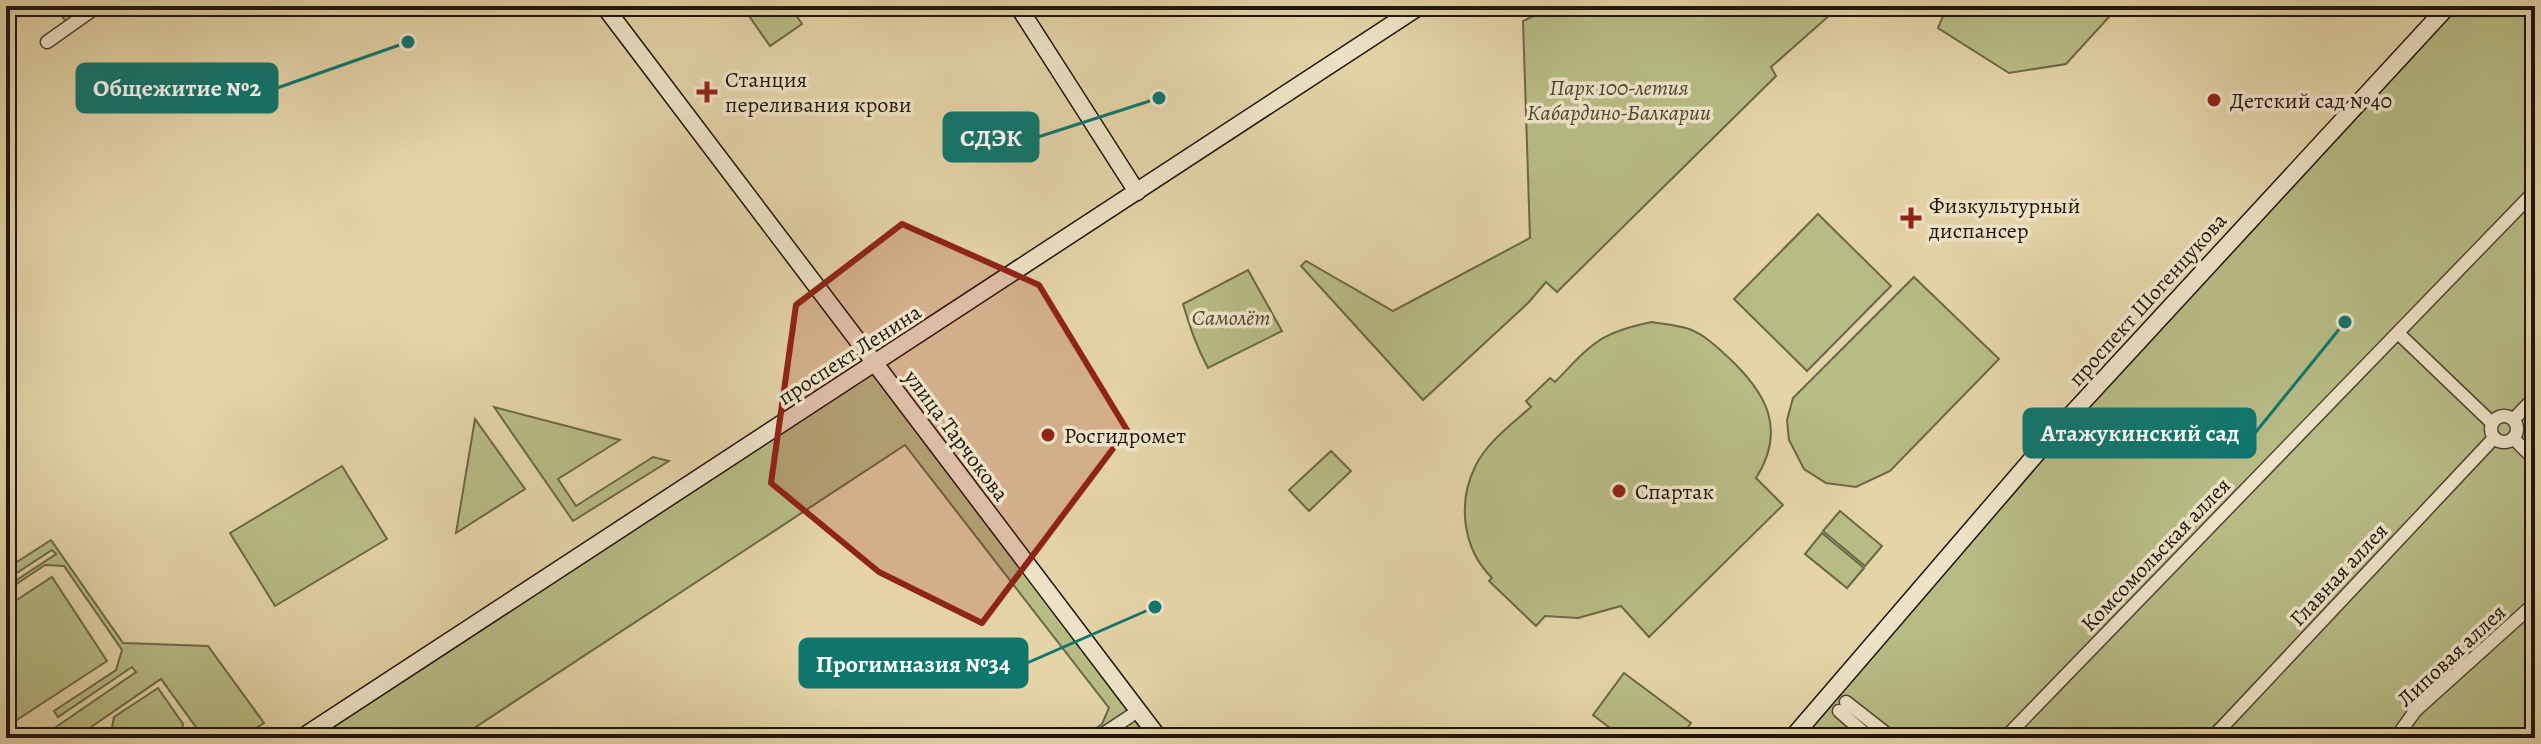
<svg xmlns="http://www.w3.org/2000/svg" width="2541" height="744" font-family="Alegreya,serif">
<style>
.green{fill:#b7bb84;stroke:#6a6848;stroke-width:2}
.lines{fill:none;stroke-linecap:round;stroke-linejoin:round}
.street-casing{stroke:#4f4434;stroke-width:15}
.secondary-casing{stroke:#1e150d;stroke-width:19}
.street{stroke:#ede2c6;stroke-width:12}
.secondary{stroke:#ede2c6;stroke-width:16}
.marked{fill:#8f2418;fill-opacity:0.2;stroke:#8f2418;stroke-width:6;stroke-linejoin:round}
.poi-dot{fill:#8f2418;stroke:#ede2c6;stroke-width:3}
.labels{text-anchor:middle;stroke-width:7;stroke-linejoin:round;paint-order:stroke}
.poi-label{font-size:22px;fill:#1e150d;stroke:#ede2c6;text-anchor:start}
.park-label{font-size:22px;font-style:italic;fill:#4c4731;stroke:#ede2c6}
.street-label{font-size:22px;fill:#1e150d;stroke:#ede2c6}
.leader{fill:none;stroke:#0f766e;stroke-width:3}
.callout-dot{fill:#0f766e;stroke:#ede2c6;stroke-width:3}
.callout{fill:#0f766e;stroke:#0f766e;stroke-width:3}
.callout-label{font-size:24px;text-anchor:middle;font-weight:bold;fill:#fff}
</style>
<rect width="100%" height="100%" fill="#e3d3a7"/>
<filter id="stains"><feTurbulence type="fractalNoise" baseFrequency=".0025" numOctaves="4"/><feColorMatrix values="0 0 0 0 .2 0 0 0 0 .09 0 0 0 0 .02 0 0 0 .5 -.17"/></filter>
<radialGradient id="worn" r=".72"><stop offset=".6" stop-color="#630" stop-opacity="0"/><stop offset="1" stop-color="#630" stop-opacity=".3"/></radialGradient>
<g class="green">
<path d="M54 6H91L68 24Z"/>
<path d="M742 6H790L802 24 770 46Z"/>
<path d="M1554 6H1840L1771 67 1776 76 1557 292 1546 282 1529 302 1423 400 1301 266 1306 261 1393 311 1530 238 1523 21Z"/>
<path d="M1947 6H2119L2066 64 2009 73 1938 28Z"/>
<path d="M2448 6H2535V738H1792L1974 524Z"/>
<path d="M1818 214 1891 286 1807 371 1734 299Z"/>
<path d="M1248 270 1282 331 1208 368C1196 346 1190 327 1183 304Z"/>
<path d="M1914 277 1999 359 1890 471 1856 487 1826 483 1804 469 1789 440 1787 420 1793 398Z"/>
<path d="M1652 322C1664 324 1677 325 1689 329 1705 335 1717 347 1729 358 1766 393 1787 429 1756 478L1783 505 1649 637 1621 606 1578 618 1545 616 1536 626 1489 581 1492 578C1463 549 1457 504 1475 467 1486 443 1512 424 1531 407L1526 401 1550 378 1555 382C1592 344 1598 333 1652 322Z"/>
<path d="M875 363 1159 738H1139L1133 730 1121 738H1081L1102 724 1109 708 905 445 459 738H301Z"/>
<path d="M494 407 620 440 558 479 576 506 653 457 669 461 573 521Z"/>
<path d="M475 419 525 489 456 533Z"/>
<path d="M1331 451 1351 471 1309 511 1289 490Z"/>
<path d="M342 466 387 539 275 606 230 533Z"/>
<path d="M1840 511 1882 546 1865 566 1823 531Z"/>
<path d="M1822 533 1864 568 1847 588 1805 554Z"/>
<path d="M51 540 123 643 208 646 264 723 241 738H200L198 730 161 679 75 738H40L136 672 132 667 58 717 54 711 116 670 122 650 64 566 45 565 6 591V587L56 554 52 550 6 580V569Z"/>
<path d="M52 577 107 661 6 727V607Z"/>
<path d="M1624 673 1691 723 1680 738H1623L1593 715Z"/>
<path d="M158 688 183 724 182 730 172 737 140 730 138 738H110L114 717Z"/>
</g>
<g class="lines">
<defs>
<g id="street">
<path d="M47 42 98 6"/>
<path d="M2398 333 2492 423"/>
<circle cx="2504" cy="429" r="13"/>
<path d="M2514 419 2535 397"/>
<path d="M2513 438 2535 460"/>
<path d="M1846 702 1892 738"/>
<path d="M1839 711 1870 738"/>
<path d="M1097 738 1138 711"/>
<path d="M2005 738 2535 191"/>
<path d="M2212 738 2494 438"/>
<path d="M2396 738 2415 711 2535 603"/>
</g>
<g id="secondary">
<path d="M604 6 1159 738"/>
<path d="M1018 6 1137 192"/>
<path d="M301 738 1420 6"/>
<path d="M1792 738 2056 431 2448 6"/>
</g>
</defs>
<use href="#street" class="street-casing"/>
<use href="#secondary" class="secondary-casing"/>
<use href="#street" class="street"/>
<use href="#secondary" class="secondary"/>
</g>
<path class="marked" d="M902 224 1039 285 1127 430 982 623 879 572 771 483 796 305Z"/>
<g class="poi-dot">
<path d="M703 80h8v8h8v8h-8v8h-8v-8h-8v-8h8z"/>
<circle cx="2214" cy="100" r="8"/>
<path d="M1907 206h8v8h8v8h-8v8h-8v-8h-8v-8h8z"/>
<circle cx="1048" cy="435" r="8"/>
<circle cx="1619" cy="491" r="8"/>
</g>
<g class="labels">
<g class="poi-label">
<text x="725" y="87">Станция<tspan x="725" dy="25">переливания крови</tspan></text>
<text x="2230" y="108">Детский сад №40</text>
<text x="1929" y="213">Физкультурный<tspan x="1929" dy="25">диспансер</tspan></text>
<text x="1064" y="443">Росгидромет</text>
<text x="1635" y="499">Спартак</text>
</g>
<g class="park-label">
<text x="1619" y="95">Парк 100-летия<tspan x="1619" dy="25">Кабардино-Балкарии</tspan></text>
<text x="1231" y="325">Самолёт</text>
</g>
<g class="street-label">
<text transform="translate(2147 299) rotate(-48)" y="8">проспект Шогенцукова</text>
<text transform="translate(849 354) rotate(-33)" y="8">проспект Ленина</text>
<text transform="translate(957 435) rotate(53)" y="8">улица Тарчокова</text>
<text transform="translate(2155 554) rotate(-46)" y="8">Комсомольская аллея</text>
<text transform="translate(2338 574) rotate(-47)" y="8">Главная аллея</text>
<text transform="translate(2451 655) rotate(-43)" y="8">Липовая аллея</text>
</g>
</g>
<path class="leader" d="M408 42L277 88M1159 98L1038 137M2345 322L2255 433M1155 607L1027 663"/>
<g class="callout-dot">
<circle cx="408" cy="42" r="8"/>
<circle cx="1159" cy="98" r="8"/>
<circle cx="2345" cy="322" r="8"/>
<circle cx="1155" cy="607" r="8"/>
</g>
<g class="callout">
<rect x="77" y="64" width="200" height="48" rx="8"/>
<rect x="944" y="113" width="94" height="48" rx="8"/>
<rect x="2024" y="409" width="231" height="48" rx="8"/>
<rect x="800" y="639" width="227" height="48" rx="8"/>
</g>
<g class="callout-label">
<text x="177" y="96">Общежитие №2</text>
<text x="991" y="146">СДЭК</text>
<text x="2140" y="441">Атажукинский сад</text>
<text x="913" y="672">Прогимназия №34</text>
</g>
<rect width="2541" height="744" fill="none" stroke="#e3d3a7" stroke-width="32"/>
<rect x="8" y="8" width="2525" height="728" fill="none" stroke="#1e150d" stroke-width="4"/>
<rect x="16" y="16" width="2509" height="712" fill="none" stroke="#1e150d" stroke-width="2"/>
<rect width="100%" height="100%" filter="url(#stains)"/>
<rect width="100%" height="100%" fill="url(#worn)"/>
</svg>
